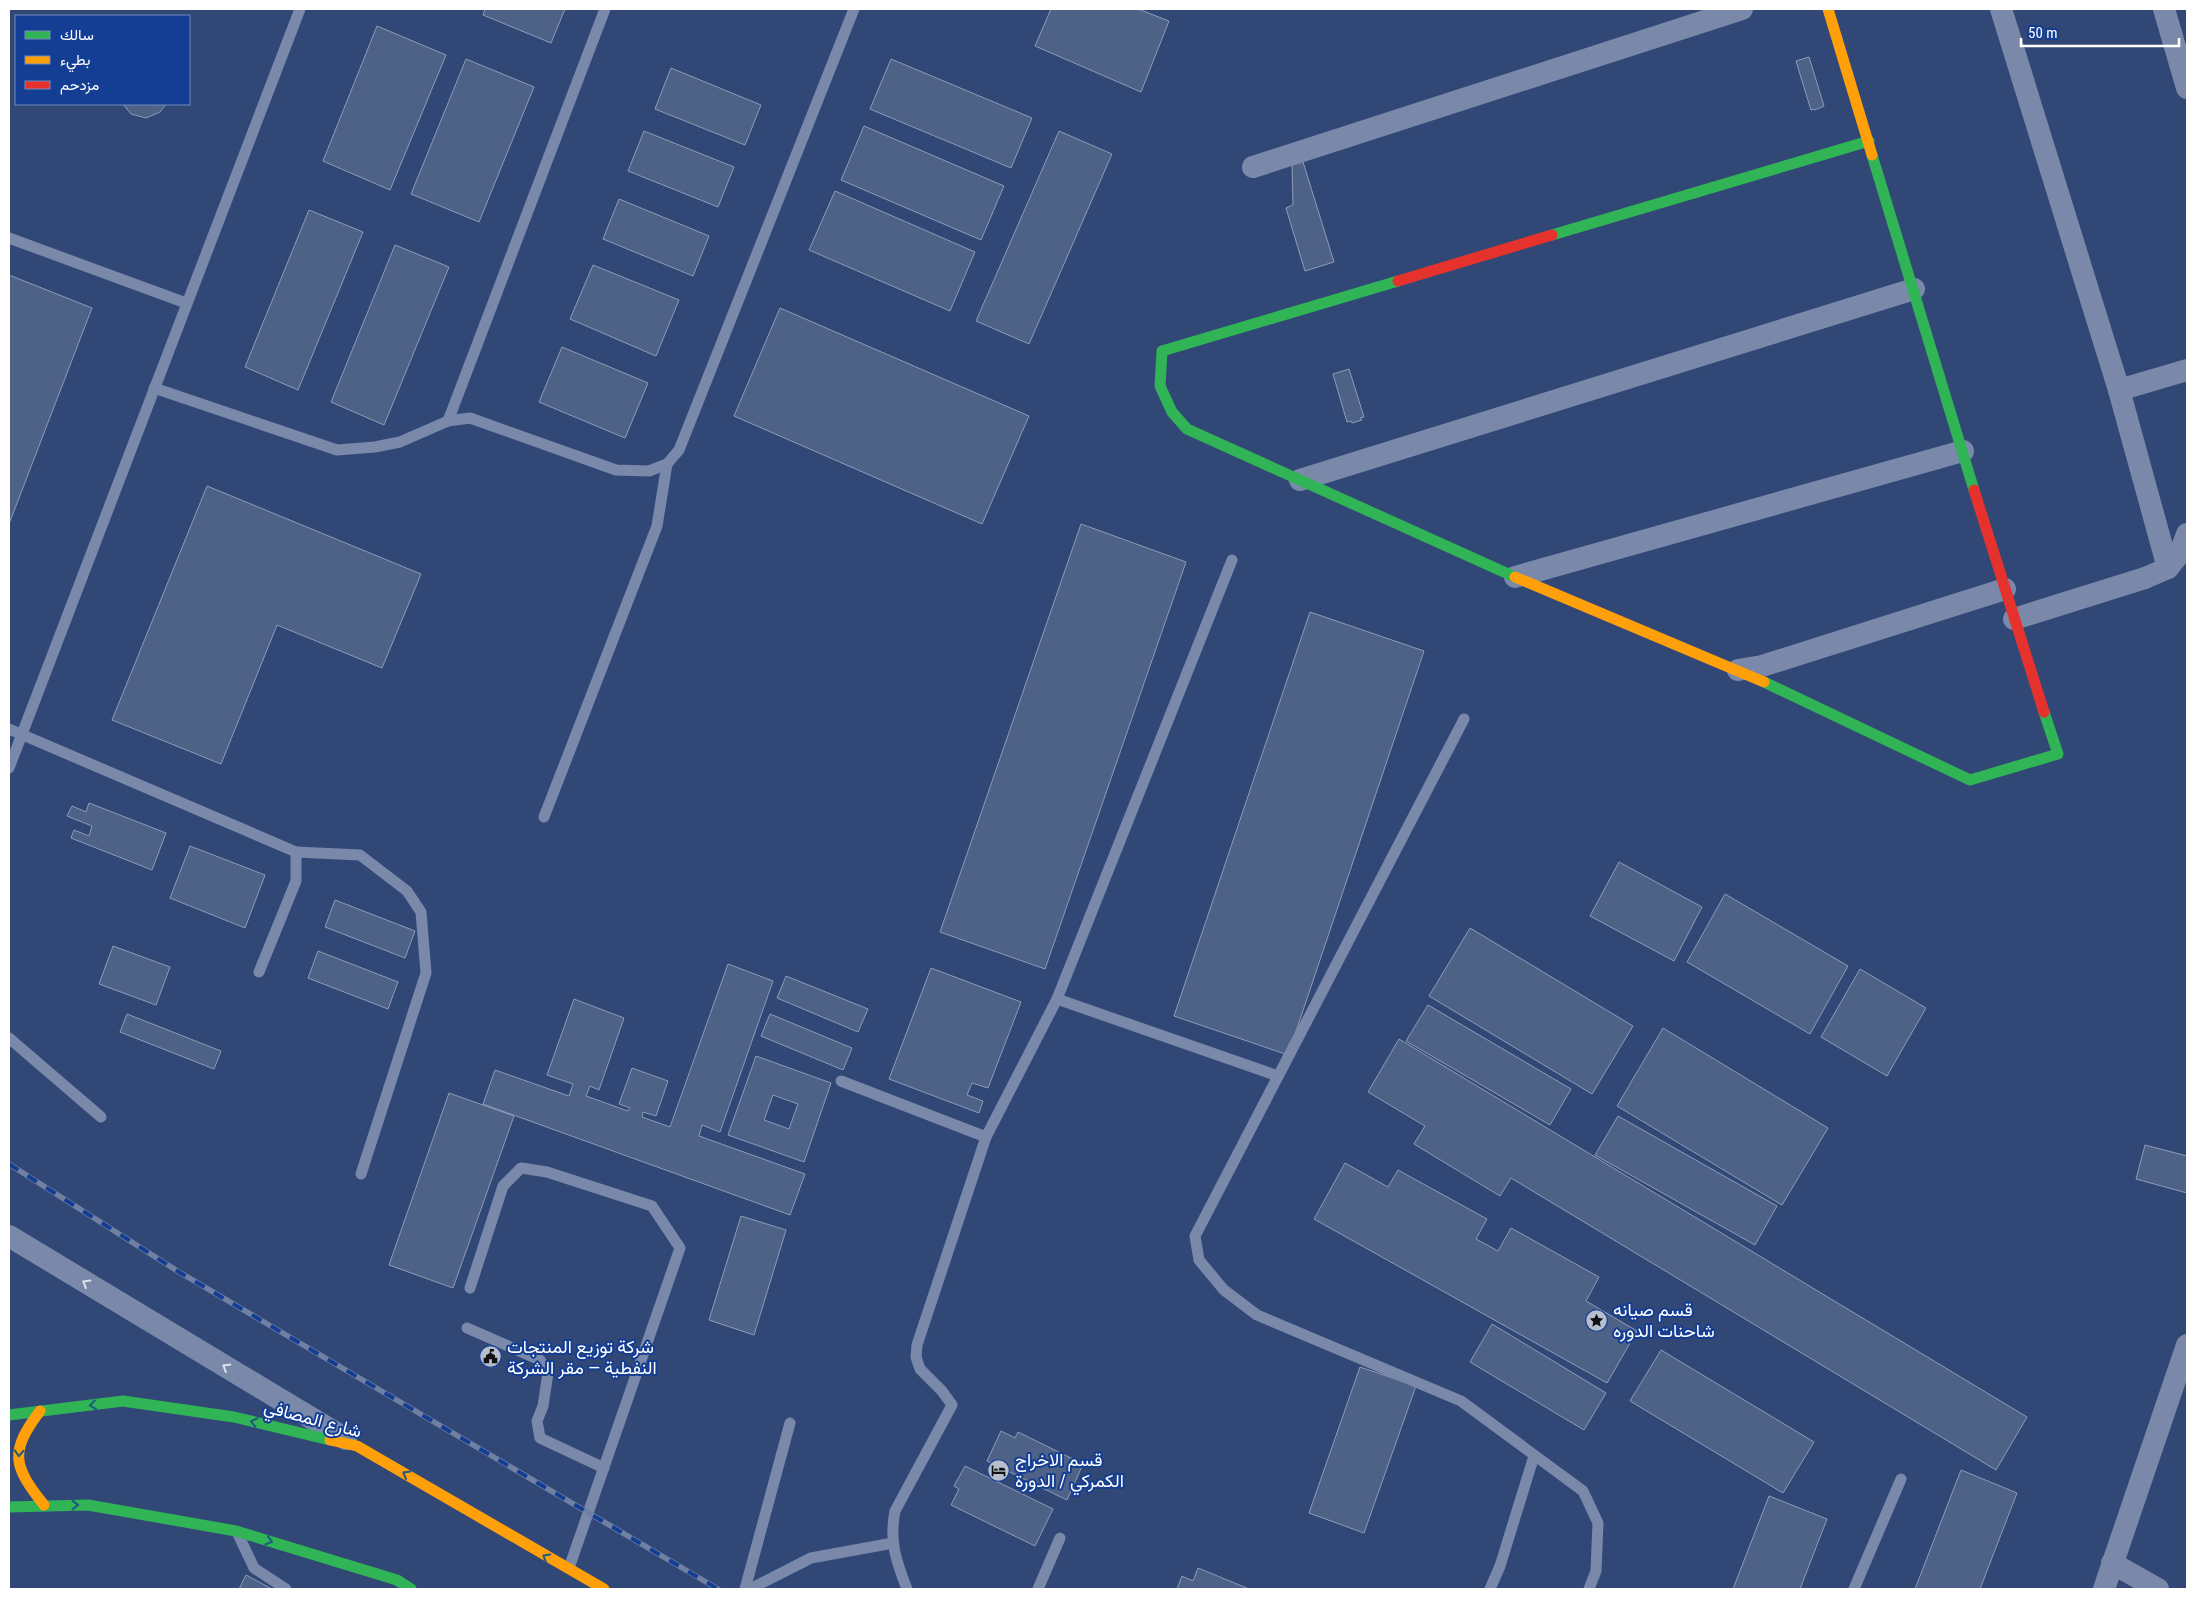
<svg xmlns="http://www.w3.org/2000/svg" width="2196" height="1598" font-family="'Roboto Condensed',Vazirmatn,sans-serif">
<style>
.building{fill:#4e6186;stroke:#8e9cb7;fill-rule:evenodd}
.lines{fill:none;stroke-linecap:round;stroke-linejoin:round}
.lane{stroke:#7a89aa;stroke-width:11}
.street{stroke:#7a89aa;stroke-width:22}
.fast{stroke:#30b455;stroke-width:11}
.slow{stroke:#ff9f0a;stroke-width:11}
.jam{stroke:#e5322d;stroke-width:11}
.rail-casing{stroke:#7080a2;stroke-width:5.5}
.rail{stroke:#143d94;stroke-width:4;stroke-dasharray:11;stroke-linecap:butt}
.oneway{stroke:#dee2ea}
.oneway2{stroke:#1b5b84}
.labels{text-anchor:middle;stroke-width:4;stroke-linejoin:round;paint-order:stroke}
.poi-label{font-size:18px;fill:#fff;stroke:#143d94;text-anchor:start}
.street-label{font-size:18px;fill:#fff;stroke:#143d94}
</style>
<rect width="100%" height="100%" fill="#314877"/>
<g class="building">
<path d="M485 9H565L551 43 483 15Z"/>
<path d="M1051 9H1138L1169 21 1141 92 1035 46Z"/>
<path d="M377 26 446 55 390 190 323 161Z"/>
<path d="M1809 57 1824 106 1815 110 1814 109 1811 110 1796 61Z"/>
<path d="M466 59 534 87 479 222 411 194Z"/>
<path d="M891 59 1032 118 1011 168 870 109Z"/>
<path d="M671 68 761 105 745 145 655 109Z"/>
<path d="M123 104H166L160 112 146 118 131 114Z"/>
<path d="M864 126 1004 186 981 240 841 180Z"/>
<path d="M644 131 734 167 718 207 628 171Z"/>
<path d="M1059 131 1112 154 1029 344 976 321Z"/>
<path d="M1303 162 1334 262 1305 271 1286 208 1293 205 1292 165Z"/>
<path d="M835 191 975 252 950 311 809 250Z"/>
<path d="M619 199 709 236 693 276 603 239Z"/>
<path d="M309 210 363 232 298 390 245 367Z"/>
<path d="M395 245 449 267 384 425 331 402Z"/>
<path d="M593 265 679 300 656 356 570 319Z"/>
<path d="M9 275 92 308 9 524Z"/>
<path d="M780 308 1029 416 982 524 734 416Z"/>
<path d="M562 347 648 383 625 438 539 402Z"/>
<path d="M1349 369 1364 417 1360 418 1362 420 1352 423 1351 421 1347 422 1333 374Z"/>
<path d="M207 486 421 574 382 668 277 625 221 764 112 720Z"/>
<path d="M1081 524 1186 562 1045 969 940 932Z"/>
<path d="M1310 612 1424 651 1288 1055 1174 1016Z"/>
<path d="M89 803 166 833 152 870 71 838 74 830 89 836 92 826 67 816 72 806 86 812Z"/>
<path d="M190 846 265 875 245 928 170 898Z"/>
<path d="M1619 862 1702 907 1674 961 1590 916Z"/>
<path d="M1725 894 1848 966 1810 1034 1687 962Z"/>
<path d="M335 900 415 931 405 958 325 927Z"/>
<path d="M1470 928 1633 1026 1592 1094 1429 996Z"/>
<path d="M113 946 170 967 156 1005 99 984Z"/>
<path d="M318 951 398 982 388 1009 308 978Z"/>
<path d="M728 964 773 981 720 1132 702 1125 699 1136 805 1174 790 1215 483 1104 495 1070 569 1096 573 1084 547 1075 574 999 624 1018 599 1090 590 1086 586 1096 628 1111 630 1108 619 1104 632 1068 668 1081 656 1116 643 1112 642 1117 670 1127Z"/>
<path d="M931 968 1021 1002 988 1088 972 1083 967 1095 983 1101 979 1113 889 1079Z"/>
<path d="M1860 969 1926 1008 1887 1076 1821 1037Z"/>
<path d="M786 976 868 1009 858 1032 777 998Z"/>
<path d="M1428 1005 1571 1089 1550 1125 1406 1041Z"/>
<path d="M127 1014 221 1051 214 1069 120 1032Z"/>
<path d="M770 1014 852 1048 843 1070 761 1036Z"/>
<path d="M1663 1028 1828 1128 1782 1205 1617 1106Z"/>
<path d="M1399 1039 2027 1417 1996 1470 1511 1178 1500 1196 1414 1144 1425 1126 1368 1092Z"/>
<path d="M756 1056 831 1083 804 1162 728 1135ZM773 1095 798 1104 789 1129 764 1120Z"/>
<path d="M449 1093 514 1116 453 1288 389 1265Z"/>
<path d="M1618 1116 1777 1206 1755 1245 1595 1155Z"/>
<path d="M2145 1145 2187 1156V1193L2136 1179Z"/>
<path d="M1345 1163 1388 1187 1398 1170 1487 1219 1476 1239 1498 1251 1511 1228 1599 1277 1586 1301 1637 1331 1607 1383 1314 1219Z"/>
<path d="M741 1216 786 1230 754 1335 709 1320Z"/>
<path d="M1492 1324 1606 1393 1584 1430 1470 1362Z"/>
<path d="M1661 1350 1814 1442 1783 1493 1630 1401Z"/>
<path d="M1360 1367 1416 1386 1364 1533 1309 1513Z"/>
<path d="M1001 1431 1015 1438 1018 1432 1083 1464 1067 1500 987 1461Z"/>
<path d="M965 1466 1053 1509 1035 1546 951 1505 959 1489 954 1486Z"/>
<path d="M1961 1470 2017 1493 1980 1589H1915Z"/>
<path d="M1769 1496 1827 1519 1800 1589H1733Z"/>
<path d="M1198 1568 1249 1589H1177L1182 1576 1193 1581Z"/>
<path d="M246 1575 272 1589H239Z"/>
</g>
<g class="lines">
<g class="lane">
<path d="M9 238 186 303"/>
<path d="M154 388 337 450 375 447 400 442 448 421 470 418 616 470 649 471 667 464 679 450 854 9"/>
<path d="M448 421 605 9"/>
<path d="M1464 719 1195 1236 1199 1260 1224 1290 1257 1315 1461 1401 1583 1491 1598 1523 1596 1571 1589 1589"/>
<path d="M9 729 296 852V881L259 972"/>
<path d="M9 768 300 9"/>
<path d="M544 817 657 526 667 464"/>
<path d="M296 852 360 855 407 891 421 912 426 973 361 1174"/>
<path d="M1057 999 1278 1076"/>
<path d="M9 1038 101 1117"/>
<path d="M841 1081 986 1137"/>
<path d="M470 1288 503 1186 521 1168 547 1172 652 1206 680 1248 569 1568"/>
<path d="M467 1328 540 1360 548 1373 543 1406 537 1421 540 1438 604 1468"/>
<path d="M238 1534 254 1568 286 1589"/>
<path d="M745 1589 790 1423"/>
<path d="M750 1589 811 1558 893 1543"/>
<path d="M907 1589C896 1561 889 1541 895 1511L952 1405 942 1391 920 1369 916 1357 917 1345 986 1137 1057 999 1232 560"/>
<path d="M1038 1589 1060 1538"/>
<path d="M1490 1589 1500 1566 1534 1456"/>
<path d="M1854 1589 1901 1479"/>
</g>
<g class="street">
<path d="M2001 9 2119 390 2168 568"/>
<path d="M2164 9 2187 88"/>
<path d="M1253 167 1742 9"/>
<path d="M2119 390 2187 370"/>
<path d="M1300 480 1914 289"/>
<path d="M1515 577 1963 451"/>
<path d="M2014 619 2145 578 2168 568 2180 553 2187 534"/>
<path d="M1738 670 1762 666 2005 589"/>
<path d="M9 1236 346 1439"/>
<path d="M2112 1563 2158 1589"/>
<path d="M2104 1589 2187 1345"/>
</g>
<g class="fast">
<path d="M1872 155 1974 490"/>
<path d="M1552 235 1869 141"/>
<path d="M1398 281 1162 351 1160 386 1172 412 1187 429 1515 577"/>
<path d="M1764 682 1970 780 2058 754 2044 712"/>
<path d="M9 1415 123 1401 234 1417 330 1440"/>
<path d="M9 1507 88 1505 236 1531 397 1580 411 1589"/>
</g>
<g class="slow">
<path d="M1828 9 1872 155"/>
<path d="M1515 577 1764 682"/>
<path d="M40 1411C9 1452 13 1466 44 1505"/>
<path d="M330 1440 357 1446 604 1589"/>
</g>
<g class="jam">
<path d="M1398 281 1552 235"/>
<path d="M1974 490 2044 712"/>
</g>
<defs>
<path id="rail" d="M9 1164 179 1272 718 1589"/>
</defs>
<use href="#rail" class="rail-casing"/>
<use href="#rail" class="rail"/>
</g>
<defs><path id="oneway-chevron" d="M-2-3.5L2.5 0L-2 3.5" fill="none" stroke-width="1.6" stroke-linecap="round" stroke-linejoin="round" transform="scale(1.25)"/></defs>
<g class="oneway">
<use href="#oneway-chevron" transform="translate(86 1283) rotate(-149)"/>
<use href="#oneway-chevron" transform="translate(226 1367) rotate(-149)"/>
</g>
<g class="oneway2">
<use href="#oneway-chevron" transform="translate(93 1405) rotate(173)"/>
<use href="#oneway-chevron" transform="translate(254 1422) rotate(-167)"/>
<use href="#oneway-chevron" transform="translate(19 1453) rotate(93)"/>
<use href="#oneway-chevron" transform="translate(406 1474) rotate(-150)"/>
<use href="#oneway-chevron" transform="translate(75 1505)"/>
<use href="#oneway-chevron" transform="translate(269 1541) rotate(17)"/>
<use href="#oneway-chevron" transform="translate(546 1557) rotate(-150)"/>
</g>
<defs>
<symbol id="sight-disc" viewBox="-11 -11 22 22"><circle r="9.5" fill="#b7bfcf" stroke="#143d94"/><path d="M0-6L1.8-2.2L6-1.7L2.9 1.2L3.7 5.4L0 3.3L-3.7 5.4L-2.9 1.2L-6-1.7L-1.8-2.2Z" fill="#111"/></symbol>
<symbol id="civic-disc" viewBox="-11 -11 22 22"><circle r="9.5" fill="#b7bfcf" stroke="#143d94"/><path d="M-.6-6.5H3V-4.5H.6V-3L4-1V1h2V6H-6V1h2V-1L-.6-3ZM-1.2 2.5V6h2.4V2.5Z" fill="#111"/></symbol>
<symbol id="hotel-disc" viewBox="-11 -11 22 22"><circle r="9.5" fill="#b7bfcf" stroke="#143d94"/><path d="M-6-4.5h1.5V1H6V5H4.5V3h-9V5H-6ZM-4 0a1.8 1.8 0 1 1 3.6 0ZM.5 0V-2.5h3Q6-2.5 6 0Z" fill="#111"/></symbol>
</defs>
<g fill-rule="evenodd">
<use href="#sight-disc" x="1584" y="1308" width="25" height="25"/>
<use href="#civic-disc" x="478" y="1344" width="25" height="25"/>
<use href="#hotel-disc" x="986" y="1458" width="25" height="25"/>
</g>
<g class="labels">
<g class="poi-label">
<text x="1613" y="1316">قسم صيانه<tspan x="1613" dy="21">شاحنات الدوره</tspan></text>
<text x="507" y="1353">شركة توزيع المنتجات<tspan x="507" dy="21">النفطية — مقر الشركة</tspan></text>
<text x="1015" y="1466">قسم الاخراج<tspan x="1015" dy="21">الكمركي / الدورة</tspan></text>
</g>
<g class="street-label">
<text transform="translate(313 1419) rotate(15)" y="6">شارع المصافي</text>
</g>
</g>
<rect width="2196" height="1598" fill="none" stroke="#ffffff" stroke-width="20"/>
<rect x="15" y="15" width="175" height="90" fill="#143d94" stroke="#728bbf"/>
<rect x="25" y="31" width="25" height="8" fill="#30b455" stroke="#728bbf"/>
<text x="60" y="40" font-size="15" fill="#ffffff">سالك</text>
<rect x="25" y="56" width="25" height="8" fill="#ff9f0a" stroke="#728bbf"/>
<text x="60" y="65" font-size="15" fill="#ffffff">بطيء</text>
<rect x="25" y="81" width="25" height="8" fill="#e5322d" stroke="#728bbf"/>
<text x="60" y="90" font-size="15" fill="#ffffff">مزدحم</text>
<path d="M2021 38v8h158v-8" fill="none" stroke="#ffffff" stroke-width="2.5"/>
<text x="2028" y="38" font-size="15" fill="#ffffff" stroke="#143d94" stroke-width="4" paint-order="stroke">50 m</text>
</svg>
